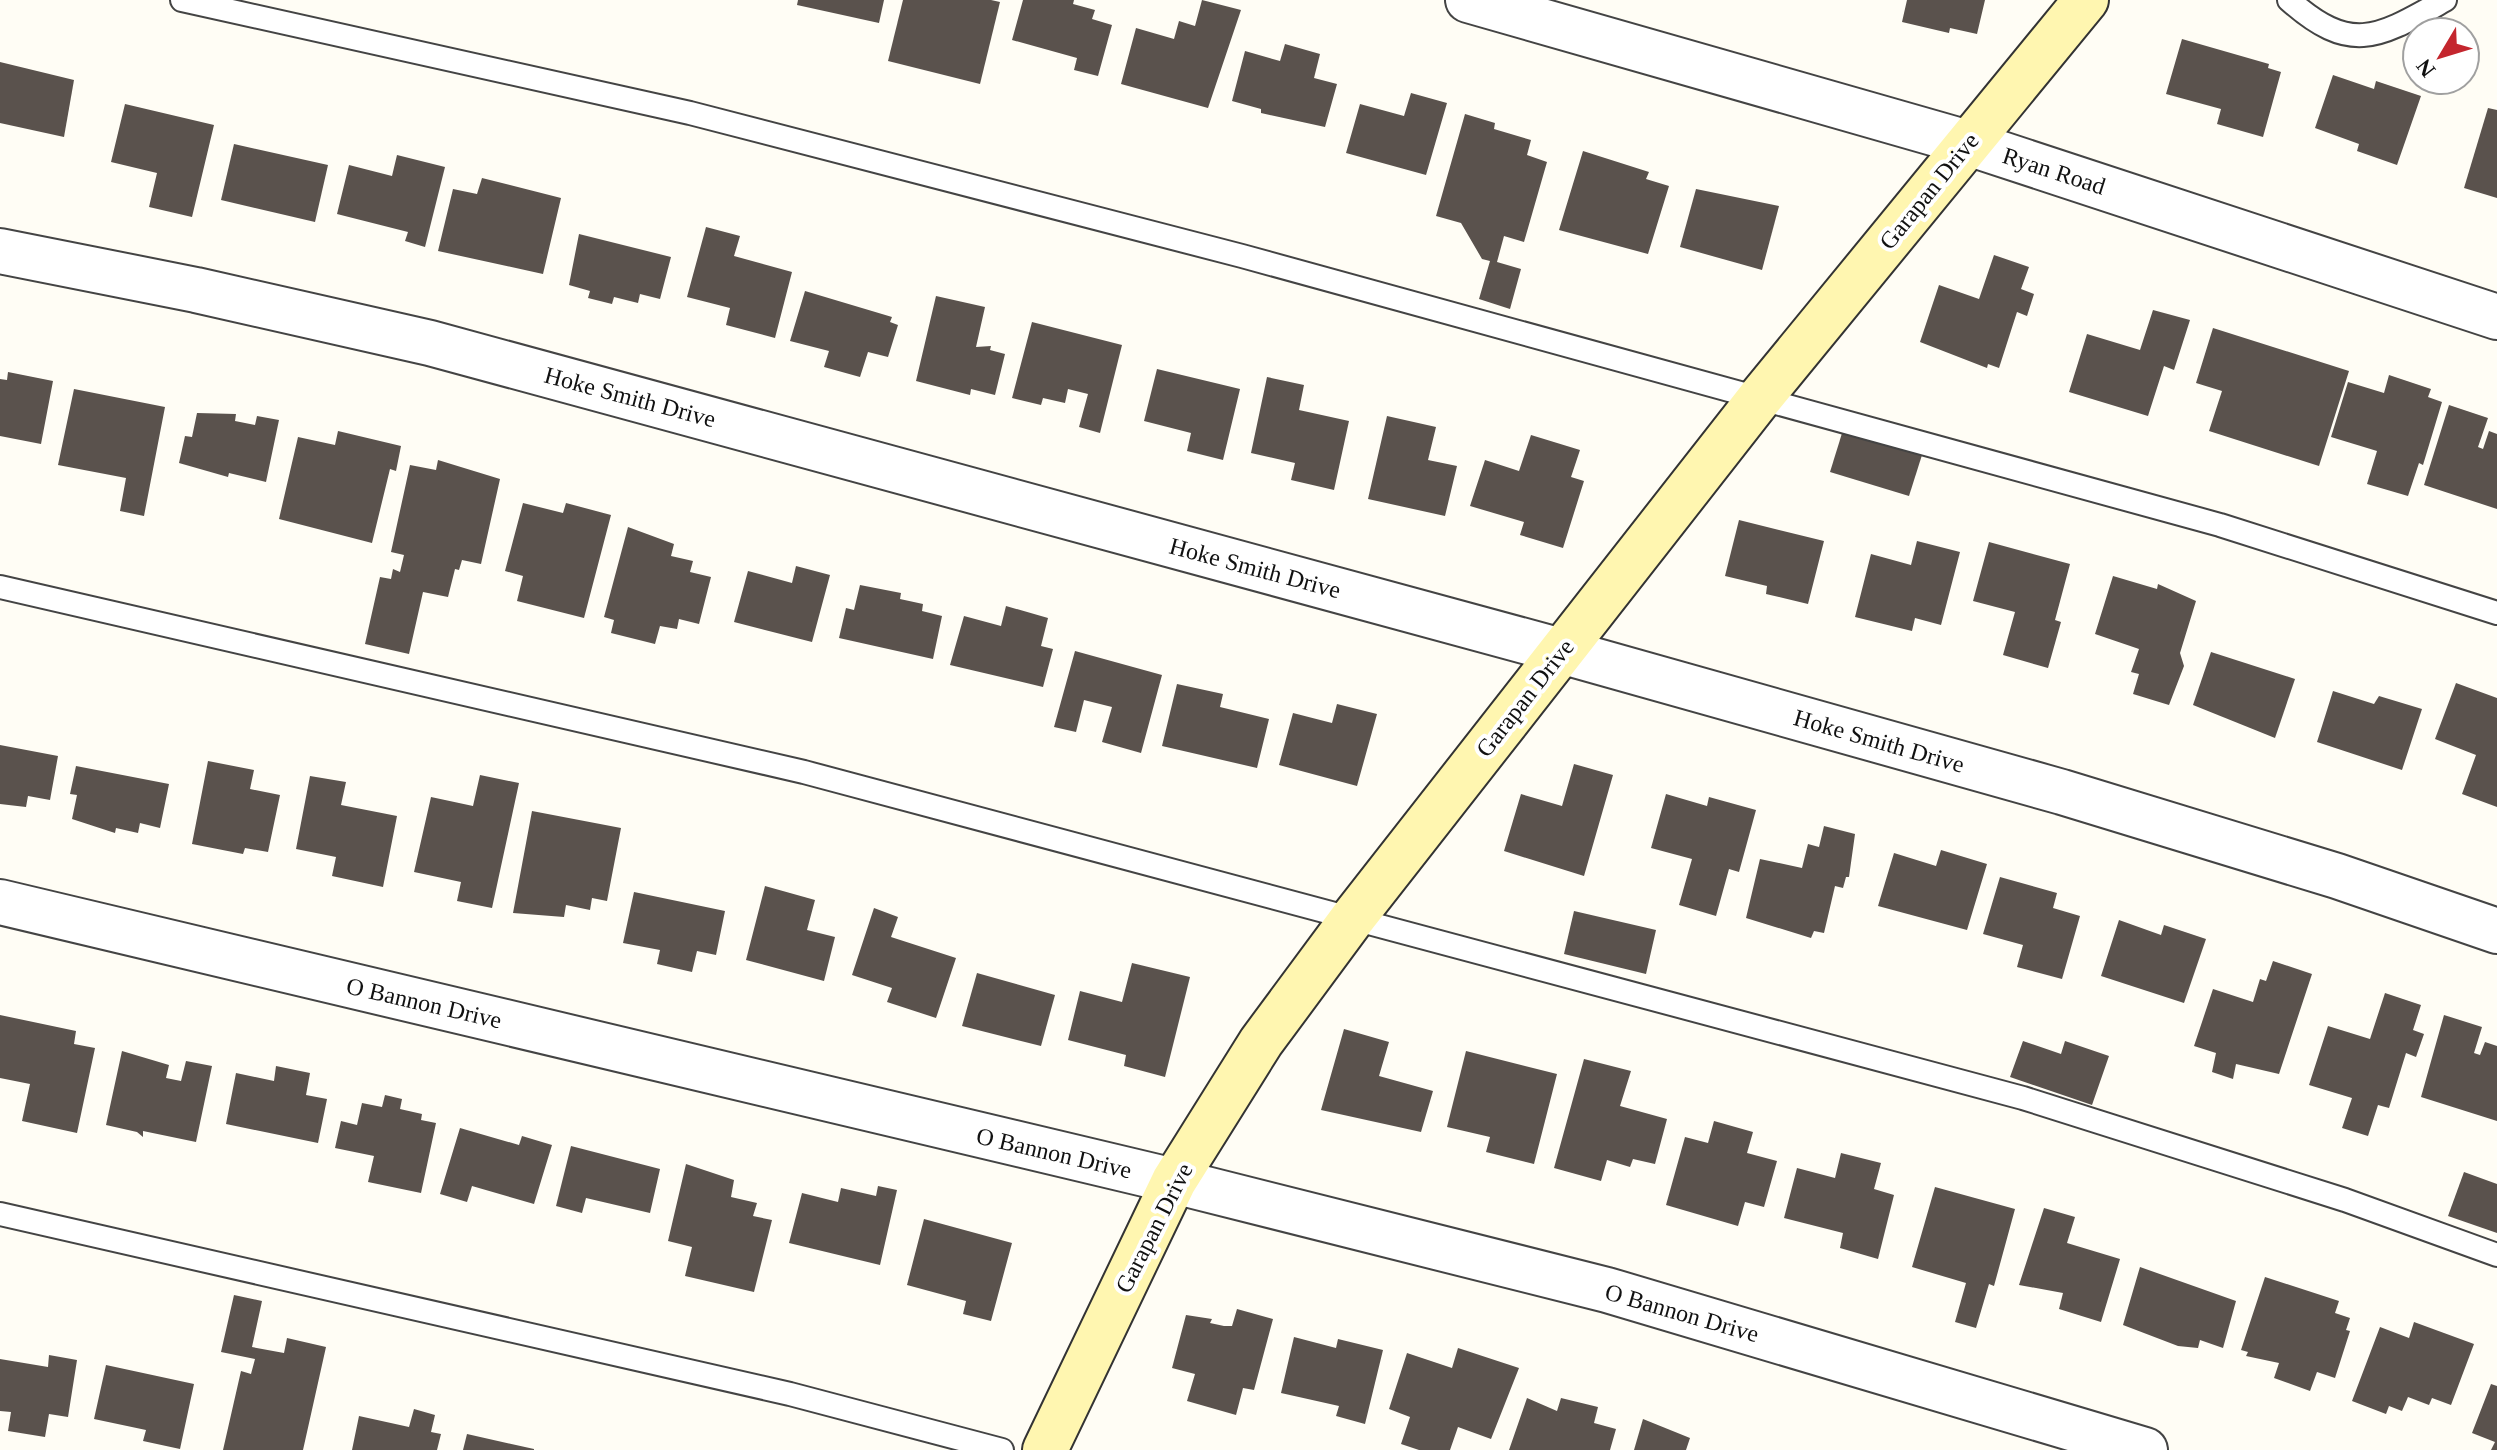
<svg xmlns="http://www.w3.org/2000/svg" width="2497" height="1450" font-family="'Times New Roman',serif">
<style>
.building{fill:#5a524d}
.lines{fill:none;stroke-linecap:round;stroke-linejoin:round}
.lane-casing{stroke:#444;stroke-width:26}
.street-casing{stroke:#444;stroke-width:48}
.secondary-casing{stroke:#333;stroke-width:48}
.lane{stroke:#fff;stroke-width:22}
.street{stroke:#fff;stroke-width:44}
.secondary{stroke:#fff6b0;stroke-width:44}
.labels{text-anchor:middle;stroke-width:8;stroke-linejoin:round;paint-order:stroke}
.street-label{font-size:24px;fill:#111;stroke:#fff}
</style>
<rect width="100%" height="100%" fill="#fffdf5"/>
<g class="building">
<path d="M798 0H884L879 23 797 5Z"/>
<path d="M903 0H991L1000 2 980 84 888 61Z"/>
<path d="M1023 0H1074L1073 4 1095 10 1092 19 1112 25 1098 76 1074 70 1077 58 1012 40Z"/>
<path d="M1202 0 1241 10 1208 108 1121 84 1136 28 1174 39 1179 21 1195 26Z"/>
<path d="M1907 0H1985L1977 34 1950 28 1949 33 1902 22Z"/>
<path d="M2182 39 2269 64 2268 68 2281 72 2263 137 2217 124 2221 109 2166 94Z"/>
<path d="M1285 44 1320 54 1314 78 1337 84 1325 127 1261 113V109L1232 101 1245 51 1280 61Z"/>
<path d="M0 62 74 80 64 137 0 123Z"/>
<path d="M2333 75 2374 89 2376 81 2421 96 2397 165 2357 151 2359 144 2315 128Z"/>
<path d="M1411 93 1447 103 1426 175 1346 153 1360 104 1404 116Z"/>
<path d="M125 104 214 125 192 217 149 207 157 173 111 162Z"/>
<path d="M2488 108 2497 110V198L2464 188Z"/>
<path d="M1465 114 1495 123 1494 129 1531 140 1527 155 1547 162 1524 242 1504 236 1497 262 1521 269 1510 309 1479 299 1490 261 1482 259 1461 223 1436 216Z"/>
<path d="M234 144 328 165 315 222 221 200Z"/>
<path d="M1583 151 1649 172 1646 179 1669 186 1648 254 1559 230Z"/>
<path d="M397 155 445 167 425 247 405 241 408 232 337 214 349 165 392 176Z"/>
<path d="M482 178 561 198 543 274 438 251 453 189 477 194Z"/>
<path d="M1696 189 1779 206 1762 270 1680 247Z"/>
<path d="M706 227 740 236 734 256 792 272 775 338 726 325 730 308 687 297Z"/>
<path d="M579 234 671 257 660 299 640 294 638 303 614 297 612 304 588 298 590 291 569 285Z"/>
<path d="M1994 255 2029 267 2021 289 2034 294 2027 316 2017 312 1999 368 1988 364 1987 368 1920 342 1939 285 1979 299Z"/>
<path d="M805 291 892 317 890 322 898 325 888 357 868 352 860 377 824 367 829 351 790 341Z"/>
<path d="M936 296 985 307 976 347 991 346 990 350 1005 354 995 395 971 389 970 395 916 381Z"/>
<path d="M2153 310 2190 320 2174 370 2164 366 2148 416 2069 392 2087 334 2140 350Z"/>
<path d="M1032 322 1122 345 1100 433 1079 427 1088 394 1068 389 1065 403 1043 398 1041 405 1012 398Z"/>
<path d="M2213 328 2349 371 2319 466 2209 431 2222 391 2196 383Z"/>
<path d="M1157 369 1240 389 1223 460 1187 451 1191 433 1144 421Z"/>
<path d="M8 372 53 381 41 444 0 436V379L7 380Z"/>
<path d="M2389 375 2431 389 2428 397 2442 402 2423 465 2419 463 2408 496 2367 484 2377 451 2331 437 2348 382 2384 393Z"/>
<path d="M1267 377 1304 385 1299 410 1349 421 1334 490 1291 480 1295 463 1251 453Z"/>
<path d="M74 389 165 407 144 516 120 511 126 478 58 465Z"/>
<path d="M2449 405 2488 418 2478 447 2483 449 2489 431 2497 434V509L2424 485Z"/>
<path d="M197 413 236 414 235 421 255 425 257 416 279 420 266 482 229 473 228 477 179 463 185 436 192 437Z"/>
<path d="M1387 416 1436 427 1428 460 1457 466 1445 516 1368 499Z"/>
<path d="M1843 430 1922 455 1909 496 1830 472Z"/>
<path d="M338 431 401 446 396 471 390 469 372 543 279 519 298 437 335 445Z"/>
<path d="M1531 435 1580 450 1571 477 1584 481 1563 548 1520 535 1524 522 1470 506 1485 460 1519 471Z"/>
<path d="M438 460 500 479 481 564 462 560 459 570 455 569 448 597 423 592 409 654 365 644 380 577 391 579 393 569 400 572 404 555 391 552 410 465 436 470Z"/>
<path d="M523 503 563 513 566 503 611 515 584 618 517 601 523 576 505 571Z"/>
<path d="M1739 520 1824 541 1808 604 1766 594 1767 586 1725 576Z"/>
<path d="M628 527 674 544 671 556 693 561 690 572 711 577 699 624 679 619 677 629 660 626 655 644 611 633 614 620 604 617Z"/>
<path d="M1917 541 1960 552 1941 625 1915 618 1912 631 1855 617 1871 554 1911 565Z"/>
<path d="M1989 542 2070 564 2055 620 2061 622 2048 668 2003 655 2015 612 1973 601Z"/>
<path d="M796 566 830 575 812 642 734 622 748 571 792 583Z"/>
<path d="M2113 576 2157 589 2158 584 2196 601 2180 653 2184 666 2169 705 2133 694 2139 674 2131 672 2139 649 2095 634Z"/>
<path d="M860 585 901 593 900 599 923 604 922 611 942 616 933 659 839 638 846 608 854 610Z"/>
<path d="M1006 606 1048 618 1041 646 1053 649 1043 687 950 665 964 616 1001 626Z"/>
<path d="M1075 651 1162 675 1141 753 1102 742 1112 707 1084 700 1076 732 1054 727Z"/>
<path d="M2211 652 2295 679 2275 738 2193 705Z"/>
<path d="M2456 683 2497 698V807L2462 794 2476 755 2435 739Z"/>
<path d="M1177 684 1223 694 1220 707 1269 719 1257 768 1162 746Z"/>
<path d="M2333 691 2374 704 2379 696 2422 709 2402 770 2317 742Z"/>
<path d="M1337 704 1377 714 1357 786 1279 765 1293 713 1332 723Z"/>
<path d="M0 745 58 756 50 800 28 796 26 807 0 804Z"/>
<path d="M208 761 254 770 250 789 280 795 268 852 245 848 243 854 192 844Z"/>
<path d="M1574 764 1613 775 1584 876 1504 851 1521 794 1562 806Z"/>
<path d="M76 766 169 784 160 828 140 823 138 833 116 828 115 833 72 819 77 795 70 794Z"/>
<path d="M480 775 519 783 492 908 457 901 461 882 414 872 431 797 473 806Z"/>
<path d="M310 776 346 782 341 805 397 816 383 887 332 876 336 857 296 849Z"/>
<path d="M1666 794 1707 806 1709 797 1756 810 1739 872 1729 869 1716 916 1679 905 1692 859 1651 848Z"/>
<path d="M532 811 621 828 607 901 592 898 590 910 566 905 564 917 513 913Z"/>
<path d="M1824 826 1855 834 1849 877H1846L1843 888 1835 886 1824 933 1814 931 1811 938 1746 918 1760 859 1802 868 1808 844 1819 847Z"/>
<path d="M1941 850 1987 864 1967 930 1878 906 1894 853 1936 866Z"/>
<path d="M2000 877 2057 893 2053 908 2080 916 2062 979 2017 967 2023 945 1983 934Z"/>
<path d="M765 886 815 900 807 930 835 937 824 981 746 960Z"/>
<path d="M634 892 725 911 716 955 697 951 692 972 657 964 660 950 623 943Z"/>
<path d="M874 908 898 917 891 937 956 958 936 1018 887 1002 892 988 852 975Z"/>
<path d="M1574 911 1656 930 1646 974 1564 954Z"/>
<path d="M2119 920 2161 935 2164 925 2206 939 2184 1003 2101 976Z"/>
<path d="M2273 961 2312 974 2279 1074 2236 1064 2233 1079 2212 1072 2216 1053 2194 1046 2213 989 2253 1002 2260 979 2266 981Z"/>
<path d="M1132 963 1190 977 1165 1077 1124 1066 1126 1055 1068 1040 1080 991 1122 1002Z"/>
<path d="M977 973 1055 995 1041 1046 962 1026Z"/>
<path d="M2385 993 2421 1005 2413 1030 2424 1034 2416 1057 2406 1053 2389 1108 2378 1105 2368 1136 2342 1128 2352 1098 2309 1085 2328 1026 2370 1039Z"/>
<path d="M0 1015 76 1031 74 1044 95 1048 77 1133 22 1121 30 1084 0 1078Z"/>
<path d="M2444 1015 2482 1027 2474 1053 2480 1055 2485 1042 2497 1046V1121L2421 1097Z"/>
<path d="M1344 1029 1389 1042 1379 1076 1433 1091 1421 1132 1321 1110Z"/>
<path d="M2023 1041 2061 1054 2065 1041 2109 1056 2092 1105 2010 1077Z"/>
<path d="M122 1051 169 1065 166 1078 181 1081 186 1061 212 1066 196 1142 143 1131V1137L137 1132 106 1125Z"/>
<path d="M1466 1051 1557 1074 1534 1164 1486 1152 1490 1137 1447 1127Z"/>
<path d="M1584 1059 1631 1071 1620 1106 1667 1119 1655 1164 1633 1159 1630 1167 1607 1160 1601 1181 1554 1168Z"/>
<path d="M276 1066 310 1073 306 1095 327 1099 318 1143 226 1124 236 1073 274 1081Z"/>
<path d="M385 1095 402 1099 400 1109 422 1114 421 1120 436 1123 421 1193 368 1182 374 1156 335 1148 341 1121 357 1125 362 1103 382 1107Z"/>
<path d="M1714 1121 1753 1132 1747 1153 1777 1161 1764 1207 1745 1202 1738 1226 1666 1205 1685 1137 1708 1143Z"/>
<path d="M460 1128 519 1145 522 1136 552 1145 534 1204 472 1186 467 1202 440 1194Z"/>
<path d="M571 1146 660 1169 650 1213 586 1198 582 1213 556 1206Z"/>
<path d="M1841 1153 1881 1163 1874 1189 1894 1195 1878 1259 1840 1248 1843 1233 1784 1218 1797 1168 1835 1178Z"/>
<path d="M686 1164 734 1180 731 1197 757 1203 753 1216 772 1220 754 1292 685 1276 692 1247 668 1241Z"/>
<path d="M2464 1172 2497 1184V1233L2448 1216Z"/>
<path d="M878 1186 897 1190 880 1265 789 1243 802 1193 838 1202 841 1188 876 1196Z"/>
<path d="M1935 1187 2015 1209 1994 1286 1989 1284 1976 1328 1955 1322 1966 1283 1912 1267Z"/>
<path d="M2044 1208 2075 1217 2067 1243 2120 1259 2101 1322 2059 1309 2063 1293 2019 1285Z"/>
<path d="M924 1219 1012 1243 991 1321 963 1314 966 1301 907 1285Z"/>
<path d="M2140 1267 2236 1301 2223 1348 2200 1340 2198 1348 2178 1346 2123 1325Z"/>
<path d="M2265 1277 2339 1301 2335 1313 2350 1318 2346 1330 2350 1331 2335 1378 2317 1372 2310 1391 2274 1378 2279 1363 2246 1356 2248 1352 2241 1350Z"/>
<path d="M234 1295 262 1301 252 1347 284 1353 287 1338 326 1347 303 1450H223L241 1371 251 1374 255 1359 221 1352Z"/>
<path d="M1237 1309 1273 1319 1254 1390 1243 1388 1236 1415 1187 1401 1195 1374 1172 1368 1186 1315 1212 1319 1210 1323 1224 1326H1232Z"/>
<path d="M2414 1322 2474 1344 2451 1405 2432 1398 2429 1405 2408 1397 2402 1411 2389 1406 2386 1414 2352 1401 2380 1327 2409 1338Z"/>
<path d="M1294 1337 1336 1348 1338 1339 1383 1350 1365 1424 1336 1416 1339 1406 1281 1393Z"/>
<path d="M1458 1348 1519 1368 1491 1439 1458 1427 1450 1450H1419L1401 1444 1410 1417 1389 1409 1407 1353 1452 1368Z"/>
<path d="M49 1355 77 1360 68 1417 49 1414 45 1437 8 1431 11 1412 0 1411V1359L48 1367Z"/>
<path d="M106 1365 194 1384 180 1449 143 1441 146 1430 94 1419Z"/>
<path d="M2491 1384 2497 1386V1450H2491L2495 1442 2472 1433Z"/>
<path d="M1527 1398 1557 1411 1561 1398 1598 1407 1594 1423 1616 1429 1610 1450H1509Z"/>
<path d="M414 1409 435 1415 431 1432 441 1434 437 1450H352L359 1416 409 1427Z"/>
<path d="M1643 1419 1690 1438 1686 1450H1634Z"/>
<path d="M467 1434 534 1449V1450H463Z"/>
</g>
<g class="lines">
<defs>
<g id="lane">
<path d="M182 0 690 113 1242 256 2220 525 2497 613"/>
<path d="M2289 0C2352 56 2379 37 2445 0"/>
<path d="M0 587 804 772 2023 1098 2345 1200 2497 1255"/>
<path d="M0 1214 790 1394 1002 1450"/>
</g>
<g id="street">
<path d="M1468 0 1968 143 2497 317"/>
<path d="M0 251 196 290 430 343 1561 651 2062 792 2337 876 2497 931"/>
<path d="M0 902 1174 1181 1607 1290 2145 1450"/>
</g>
<path id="secondary" d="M1045 1450 1174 1181 1261 1042 1352 919 1759 399 2086 0"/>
</defs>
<use href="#lane" class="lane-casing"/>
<use href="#street" class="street-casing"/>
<use href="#secondary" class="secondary-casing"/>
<use href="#lane" class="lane"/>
<use href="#street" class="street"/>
<use href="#secondary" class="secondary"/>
</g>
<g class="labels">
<g class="street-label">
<text transform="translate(2054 171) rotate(18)" y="8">Ryan Road</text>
<text transform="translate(1929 191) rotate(-51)" y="8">Garapan Drive</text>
<text transform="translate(630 397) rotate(15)" y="8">Hoke Smith Drive</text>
<text transform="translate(1255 568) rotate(15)" y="8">Hoke Smith Drive</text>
<text transform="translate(1525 698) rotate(-52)" y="8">Garapan Drive</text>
<text transform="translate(1879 741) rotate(16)" y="8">Hoke Smith Drive</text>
<text transform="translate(424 1003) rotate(13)" y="8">O Bannon Drive</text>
<text transform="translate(1054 1153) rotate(13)" y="8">O Bannon Drive</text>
<text transform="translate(1154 1228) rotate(-63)" y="8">Garapan Drive</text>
<text transform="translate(1682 1313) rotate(16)" y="8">O Bannon Drive</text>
</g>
</g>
<g transform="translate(2441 56) rotate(232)"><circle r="38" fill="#ffffff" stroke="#a0a0a0" stroke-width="2"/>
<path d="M0-6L14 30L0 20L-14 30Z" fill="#c4262e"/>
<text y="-12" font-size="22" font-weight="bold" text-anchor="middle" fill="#111111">N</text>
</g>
</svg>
